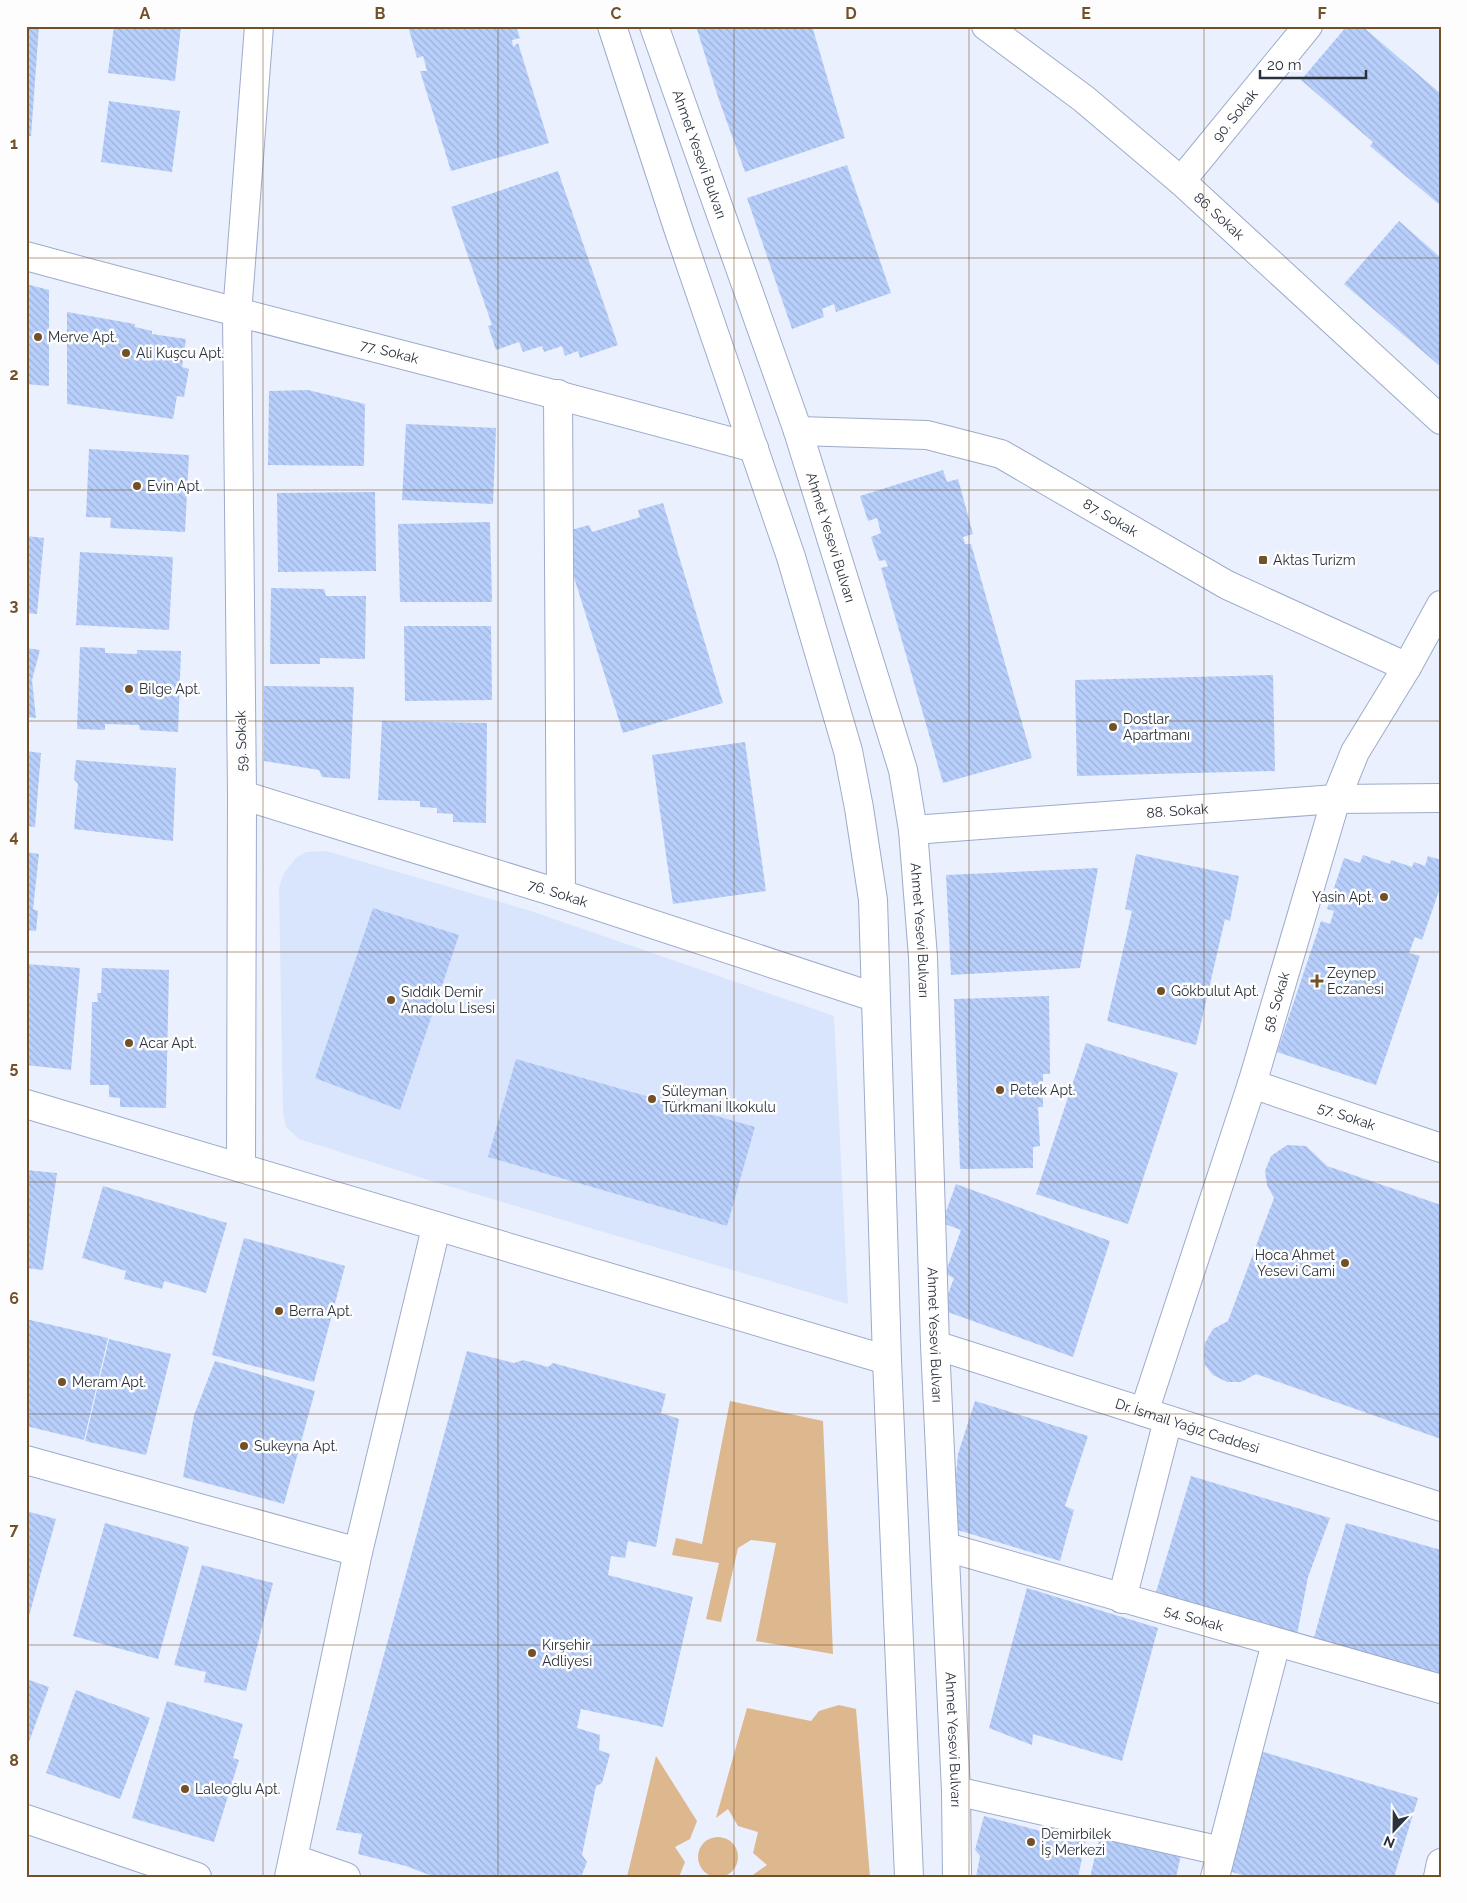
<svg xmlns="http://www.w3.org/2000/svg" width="1467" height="1903" font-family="Raleway,sans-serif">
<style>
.built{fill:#d9e5fc}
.green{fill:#ddb78e}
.building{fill:url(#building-back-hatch)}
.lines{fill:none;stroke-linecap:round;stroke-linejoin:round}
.minor-casing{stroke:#9dacca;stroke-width:30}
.major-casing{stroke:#9dacca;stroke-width:30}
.minor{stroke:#fff;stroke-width:28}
.major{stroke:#fff;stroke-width:28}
.grid{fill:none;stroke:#725028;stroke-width:1;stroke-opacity:0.55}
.poi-dot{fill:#725028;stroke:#fdfdfd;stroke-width:2}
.labels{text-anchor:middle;stroke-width:5;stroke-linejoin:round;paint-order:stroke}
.street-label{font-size:14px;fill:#2b313d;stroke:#fdfdfd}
.poi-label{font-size:14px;fill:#2b313d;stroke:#fdfdfd;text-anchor:start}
.neatline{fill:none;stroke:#725028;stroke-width:2}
.grid-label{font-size:16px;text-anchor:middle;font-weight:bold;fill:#725028}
</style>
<defs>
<pattern id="building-back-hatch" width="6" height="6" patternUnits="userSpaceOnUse" patternTransform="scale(1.25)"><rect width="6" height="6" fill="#b8cffb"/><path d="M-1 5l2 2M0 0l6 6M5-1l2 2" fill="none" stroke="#9eb2d8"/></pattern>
</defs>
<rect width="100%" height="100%" fill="#eaf0fd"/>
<path class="built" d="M326 851 531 911 834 1016 848 1304 438 1183 299 1139 286 1127 283 1112 279 888 284 873 297 857 306 852Z"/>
<g class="green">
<path d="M730 1401 823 1421 833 1654 756 1641 776 1543 751 1540 738 1548 721 1622 706 1619 719 1563 672 1555 676 1538 702 1544Z"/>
<path d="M839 1705 856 1709 870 1877H750L767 1865 753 1853 758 1832 738 1826 728 1809 716 1818 747 1708 811 1721 819 1711Z"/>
<path d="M656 1756 697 1821 690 1839 675 1847 685 1862 679 1877H627Z"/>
<circle cx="718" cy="1857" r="20"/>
</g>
<g class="building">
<path d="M26 26H39L31 136H26Z"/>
<path d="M114 26H181L175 81 108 73Z"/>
<path d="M408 26H516L520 38 512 40 513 47 518 43 549 143 451 171 420 71H427L423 56 417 58Z"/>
<path d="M696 26H812L845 138 745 172 719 100Z"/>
<path d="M1347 26H1362L1441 94V206L1370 146 1373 142 1301 80Z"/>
<path d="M109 101 180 111 172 172 101 162Z"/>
<path d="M847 165 891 293 836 312 834 304 822 309 824 317 792 329 747 198Z"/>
<path d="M558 171 618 345 580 358 578 351 565 356 562 346 544 352 542 346 523 352 519 342 496 350 488 326 492 325 451 207Z"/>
<path d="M1399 221 1441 258V367L1344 284Z"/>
<path d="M26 284 49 290V386L26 384Z"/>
<path d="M67 312 135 324V327L152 331V334L186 339 182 367 189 369 184 397 177 396 173 419 67 404Z"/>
<path d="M308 390 365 404 364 466 268 465 269 391Z"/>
<path d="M406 424 496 428 493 504 402 500Z"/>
<path d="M26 428H29L28 441H26Z"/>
<path d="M89 449 189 455 185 532 110 528 111 518 86 517Z"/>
<path d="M943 470 947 482 958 479 973 534 963 537 965 544H971L1032 758 943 783 881 568 888 566 885 560 879 561 871 537 881 533 877 518 868 521 860 496Z"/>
<path d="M375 492 376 571 278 572 277 493Z"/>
<path d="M663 503 723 703 623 733 560 533 589 525 592 532 640 517 638 510Z"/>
<path d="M490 522 492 602H400L398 524Z"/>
<path d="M26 536 44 538 37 614 26 613Z"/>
<path d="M80 552 173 557 169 630 76 625Z"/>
<path d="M271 588 324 589 326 596H366L365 659 320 658V664H270Z"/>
<path d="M404 626H491L492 700 405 701Z"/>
<path d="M80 647 105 648V653L137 654V650L181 651 178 732 140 730 139 725 105 724V730L77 729Z"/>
<path d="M26 648 40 650 32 680 36 718 26 717Z"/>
<path d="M1273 675 1275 771 1077 776 1075 680Z"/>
<path d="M264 686 354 687 350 779 322 777 319 770 264 761Z"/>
<path d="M382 721 487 723 486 823 453 822V814L437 813V808L420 807V801L378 800Z"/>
<path d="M745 742 766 891 673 904 652 755Z"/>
<path d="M26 751 41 753 35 827 26 826Z"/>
<path d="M76 760 176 768 173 841 74 829 78 784 74 779Z"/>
<path d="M26 852 39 854 33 909 38 911 36 931 26 930Z"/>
<path d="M1136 854 1239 876 1230 921 1225 919 1196 1045 1107 1021 1132 911 1125 909Z"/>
<path d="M1363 855 1390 864 1391 860 1412 867 1414 862 1425 866 1428 856 1441 860V885L1422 940 1415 937 1409 953 1420 956 1376 1085 1277 1052 1321 921 1330 924 1334 911 1327 909 1344 858 1360 863Z"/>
<path d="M1098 868 1080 968 951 975 946 875Z"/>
<path d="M373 908 459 935 400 1110 315 1078Z"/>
<path d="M26 964 80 968 71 1070 26 1065Z"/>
<path d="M102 968 169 970 166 1108 120 1107V1098L109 1097V1085H90L92 1002H98L97 993H101Z"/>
<path d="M1049 996 1050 1074H1043V1107H1038L1040 1146 1033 1147V1168L960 1169 954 999Z"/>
<path d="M1086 1043 1178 1073 1128 1224 1036 1194Z"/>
<path d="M516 1059 755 1127 727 1226 488 1157Z"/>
<path d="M1287 1145 1306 1146 1327 1166 1441 1205V1439L1256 1374 1241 1382H1227L1213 1375 1205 1365 1204 1354 1205 1343 1213 1329 1228 1321 1274 1198 1267 1185 1265 1171 1271 1156Z"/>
<path d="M26 1170 57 1173 43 1270 26 1268Z"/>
<path d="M956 1184 1110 1241 1073 1357 942 1310 954 1278 945 1274 961 1230 942 1223Z"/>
<path d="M103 1186 227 1223 206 1293 164 1281 162 1289 124 1279 126 1271 82 1258Z"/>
<path d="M244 1238 345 1266 314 1382 212 1355Z"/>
<path d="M26 1319 108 1338 84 1440 26 1426Z"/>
<path d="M109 1339 171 1354 146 1455 85 1441Z"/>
<path d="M467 1351 514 1363 523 1360 548 1367 553 1363 666 1394 661 1413 679 1419 656 1547 628 1541 625 1558 611 1556 608 1575 693 1597 663 1727 581 1709 577 1728 600 1735 599 1750 610 1754 602 1783 596 1786 582 1855 587 1862 581 1877H435L406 1866 358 1854 362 1834 336 1830Z"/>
<path d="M215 1361 315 1391 284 1504 183 1477 194 1415Z"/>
<path d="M975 1401 1088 1436 1065 1506 1074 1510 1060 1561 951 1528 958 1454Z"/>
<path d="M1191 1476 1330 1518 1308 1577 1297 1635 1156 1592Z"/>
<path d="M26 1511 56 1519 27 1623H26Z"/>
<path d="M105 1523 189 1547 158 1659 73 1636Z"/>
<path d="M1346 1523 1441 1550V1677L1313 1641Z"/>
<path d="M202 1565 273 1583 246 1691 204 1682 206 1672 174 1665Z"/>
<path d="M1027 1588 1158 1628 1122 1761 1033 1734 1032 1745 989 1728Z"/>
<path d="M26 1679 49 1687 26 1750Z"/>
<path d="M76 1690 150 1718 120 1799 46 1773Z"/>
<path d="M167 1701 243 1724 233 1758 239 1760 214 1842 132 1818Z"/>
<path d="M1257 1750 1418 1798 1394 1877H1249L1222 1869Z"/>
<path d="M984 1816 1048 1833 1051 1827 1087 1835 1078 1877H976L980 1856 975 1850Z"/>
<path d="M1100 1836 1181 1855 1176 1877H1090Z"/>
</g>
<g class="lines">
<defs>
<g id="minor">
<path id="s1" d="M986 26 1084 99 1181 181 1441 420"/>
<path id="s2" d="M1181 181 1308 26"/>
<path id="s3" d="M26 256C268 322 512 381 754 448"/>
<path d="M558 394 561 894"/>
<path id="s4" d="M798 431 927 435 1001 454 1227 585 1407 667"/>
<path id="s5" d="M242 795 561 894 874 997"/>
<path id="s6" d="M913 830 1336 799 1441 798"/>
<path id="s7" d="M1252 1084 1441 1148"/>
<path d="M26 1104 887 1360"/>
<path d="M241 1168 242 795 237 314 259 26"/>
<path id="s8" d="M935 1345 1441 1507"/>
<path id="s9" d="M1144 1412 1252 1084 1336 799 1355 752 1407 667 1441 605"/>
<path d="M26 1460 358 1552"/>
<path id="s10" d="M946 1547 1441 1689"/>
<path d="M1122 1599 1168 1420"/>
<path d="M956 1791 1221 1851"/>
<path d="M26 1819 197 1877"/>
<path d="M294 1859 346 1877"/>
<path d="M289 1877 358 1552 436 1228"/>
<path d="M1215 1877 1276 1643"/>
<path d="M1438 1877 1441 1863"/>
</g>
<g id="major">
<path d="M612 26 678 228 791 557 848 751 859 808 873 900 887 1360 909 1877"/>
<path id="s11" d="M654 26 798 431 903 770 913 830 923 957 935 1345 956 1791 957 1877"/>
</g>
</defs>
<use href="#minor" class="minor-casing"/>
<use href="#major" class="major-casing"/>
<use href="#minor" class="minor"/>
<use href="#major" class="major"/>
</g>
<path class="grid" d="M263 26V1877M498 26V1877M734 26V1877M969 26V1877M1204 26V1877M26 258H1441M26 490H1441M26 721H1441M26 952H1441M26 1182H1441M26 1414H1441M26 1645H1441"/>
<g class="poi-dot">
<circle cx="38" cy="337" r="5"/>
<circle cx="126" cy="353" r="5"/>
<circle cx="137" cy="486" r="5"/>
<rect x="1258" y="555" width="10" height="10" rx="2.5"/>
<circle cx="129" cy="689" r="5"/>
<circle cx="1113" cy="727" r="5"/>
<circle cx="1384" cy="897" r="5"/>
<path d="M1314.5 973.5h5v5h5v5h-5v5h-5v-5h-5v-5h5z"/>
<circle cx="1161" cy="991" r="5"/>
<circle cx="391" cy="1000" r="5"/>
<circle cx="129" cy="1043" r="5"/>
<circle cx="1000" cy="1090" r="5"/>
<circle cx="652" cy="1099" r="5"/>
<circle cx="1345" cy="1263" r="5"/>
<circle cx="279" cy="1311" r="5"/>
<circle cx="62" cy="1382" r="5"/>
<circle cx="244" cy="1446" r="5"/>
<circle cx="532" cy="1653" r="5"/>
<circle cx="185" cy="1789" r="5"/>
<circle cx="1031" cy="1842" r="5"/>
</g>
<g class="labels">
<g class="street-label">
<text dy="5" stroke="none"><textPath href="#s2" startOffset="85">90. Sokak</textPath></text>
<text dy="5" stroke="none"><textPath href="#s11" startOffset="136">Ahmet Yesevi Bulvarı</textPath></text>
<text dy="5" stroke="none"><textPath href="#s1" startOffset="301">86. Sokak</textPath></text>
<text dy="5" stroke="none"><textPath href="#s3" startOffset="376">77. Sokak</textPath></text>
<text dy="5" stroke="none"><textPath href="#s4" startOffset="332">87. Sokak</textPath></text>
<text dy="5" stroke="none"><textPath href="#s11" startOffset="541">Ahmet Yesevi Bulvarı</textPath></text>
<text transform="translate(241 741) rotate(-91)" y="5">59. Sokak</text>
<text dy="5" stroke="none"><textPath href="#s6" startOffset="265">88. Sokak</textPath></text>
<text dy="5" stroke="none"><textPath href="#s5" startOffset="331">76. Sokak</textPath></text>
<text dy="5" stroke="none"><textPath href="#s11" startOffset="946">Ahmet Yesevi Bulvarı</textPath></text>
<text dy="5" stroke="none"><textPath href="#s9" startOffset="431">58. Sokak</textPath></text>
<text dy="5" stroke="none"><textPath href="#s7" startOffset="100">57. Sokak</textPath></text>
<text dy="5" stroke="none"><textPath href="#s11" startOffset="1351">Ahmet Yesevi Bulvarı</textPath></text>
<text dy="5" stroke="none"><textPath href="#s8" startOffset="265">Dr. İsmail Yağız Caddesi</textPath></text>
<text dy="5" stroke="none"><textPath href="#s10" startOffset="258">54. Sokak</textPath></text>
<text dy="5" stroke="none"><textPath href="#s11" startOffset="1756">Ahmet Yesevi Bulvarı</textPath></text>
</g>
<g class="poi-label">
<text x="48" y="342">Merve Apt.</text>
<text x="136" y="358">Ali Kuşcu Apt.</text>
<text x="147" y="491">Evin Apt.</text>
<text x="1273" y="565">Aktas Turizm</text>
<text x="139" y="694">Bilge Apt.</text>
<text x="1123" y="724">Dostlar<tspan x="1123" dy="16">Apartmanı</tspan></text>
<text x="1374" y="902" text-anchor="end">Yasin Apt.</text>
<text x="1327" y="978">Zeynep<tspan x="1327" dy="16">Eczanesi</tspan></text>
<text x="1171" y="996">Gökbulut Apt.</text>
<text x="401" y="997">Sıddık Demir<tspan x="401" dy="16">Anadolu Lisesi</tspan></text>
<text x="139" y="1048">Acar Apt.</text>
<text x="1010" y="1095">Petek Apt.</text>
<text x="662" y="1096">Süleyman<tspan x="662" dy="16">Türkmani İlkokulu</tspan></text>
<text x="1335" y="1260" text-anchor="end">Hoca Ahmet<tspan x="1335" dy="16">Yesevi Cami</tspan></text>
<text x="289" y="1316">Berra Apt.</text>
<text x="72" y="1387">Meram Apt.</text>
<text x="254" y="1451">Sukeyna Apt.</text>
<text x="542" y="1650">Kırşehir<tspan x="542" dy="16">Adliyesi</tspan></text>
<text x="195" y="1794">Laleoğlu Apt.</text>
<text x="1041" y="1839">Demirbilek<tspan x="1041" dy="16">İş Merkezi</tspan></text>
</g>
</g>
<rect width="1467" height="1903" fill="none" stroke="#fdfdfd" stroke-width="55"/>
<g transform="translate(1394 1830) rotate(202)" stroke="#fdfdfd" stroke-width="4" paint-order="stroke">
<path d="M0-4L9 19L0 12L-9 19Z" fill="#2b313d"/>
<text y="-8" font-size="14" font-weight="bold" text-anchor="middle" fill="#2b313d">N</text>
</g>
<path d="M1260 70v8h106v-8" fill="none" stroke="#2b313d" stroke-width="2.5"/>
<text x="1267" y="70" font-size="15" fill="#2b313d" stroke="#fdfdfd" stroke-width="4" paint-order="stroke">20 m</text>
<rect x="28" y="28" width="1412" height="1848" class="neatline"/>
<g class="grid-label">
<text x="145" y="19">A</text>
<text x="380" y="19">B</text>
<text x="616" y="19">C</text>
<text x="851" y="19">D</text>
<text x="1086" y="19">E</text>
<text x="1322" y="19">F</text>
<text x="14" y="149">1</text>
<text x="14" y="380">2</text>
<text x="14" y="611">3</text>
<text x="14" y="842">4</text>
<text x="14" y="1073">5</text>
<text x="14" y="1304">6</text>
<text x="14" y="1535">7</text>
<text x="14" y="1766">8</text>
</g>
</svg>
